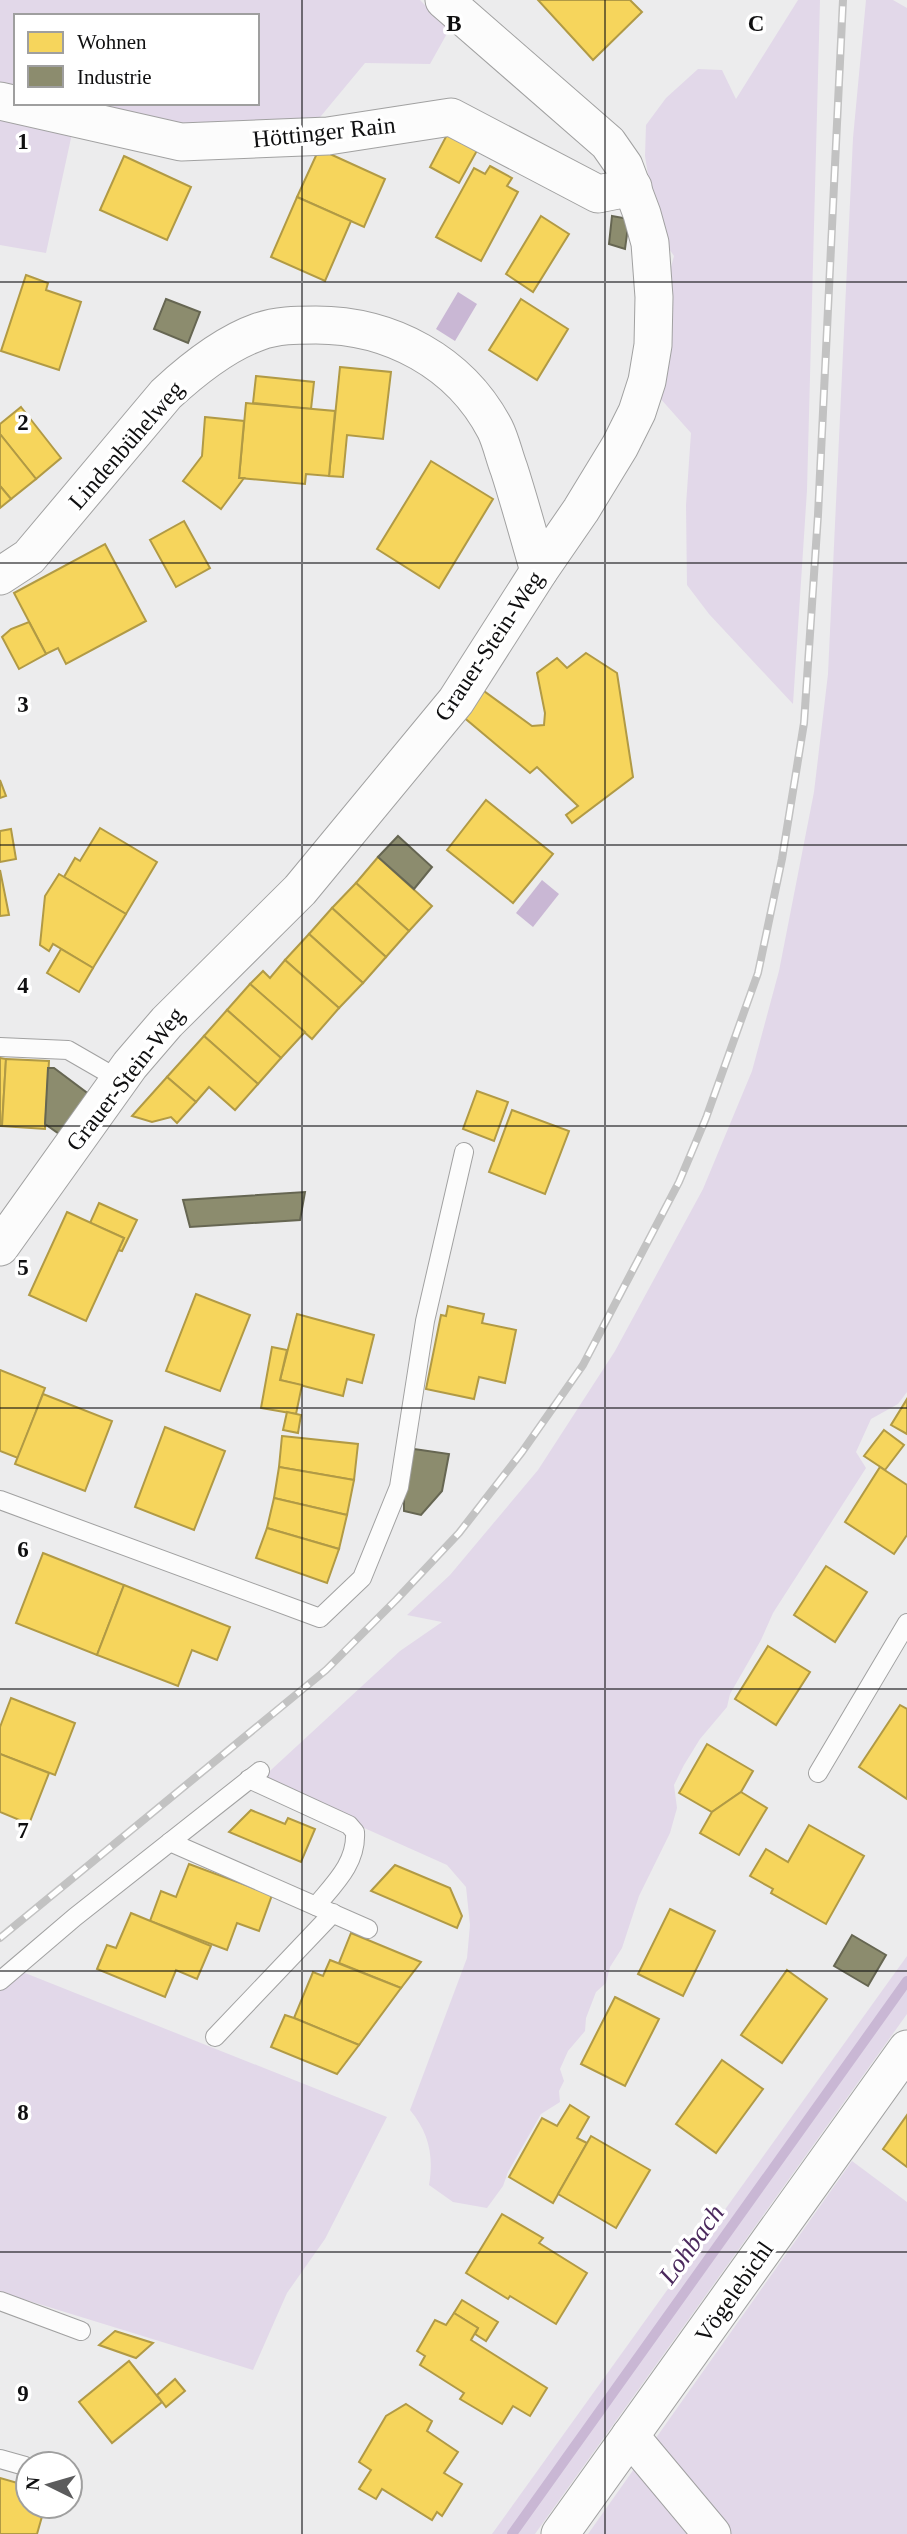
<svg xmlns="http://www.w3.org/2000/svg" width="907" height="2534" font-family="'Times New Roman',serif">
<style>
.green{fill:#e2d8e9;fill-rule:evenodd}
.water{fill:#c9b7d4}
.homes{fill:#f6d55c;stroke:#b19a45;stroke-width:2}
.industry{fill:#8c8c6e;stroke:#666652;stroke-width:2}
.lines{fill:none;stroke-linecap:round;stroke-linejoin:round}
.stream{stroke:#c9b7d4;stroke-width:10}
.lane-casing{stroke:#a1a1a1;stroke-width:20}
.street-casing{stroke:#a1a1a1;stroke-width:39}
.lane{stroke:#fcfcfc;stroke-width:18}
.street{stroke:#fcfcfc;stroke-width:37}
.rail-casing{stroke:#c2c2c2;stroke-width:8}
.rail{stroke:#fff;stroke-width:5;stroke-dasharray:16;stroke-linecap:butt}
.grid{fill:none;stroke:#0f0f10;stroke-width:2;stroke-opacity:0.55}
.labels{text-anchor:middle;stroke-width:7;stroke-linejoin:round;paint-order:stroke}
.street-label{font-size:24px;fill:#0f0f10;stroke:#fff}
.water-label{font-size:26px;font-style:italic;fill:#4b295d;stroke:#fff}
.grid-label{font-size:23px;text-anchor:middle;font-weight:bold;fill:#0f0f10;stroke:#fff;stroke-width:7;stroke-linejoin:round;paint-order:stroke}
</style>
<rect width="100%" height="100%" fill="#ececed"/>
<g class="green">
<path d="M0 0H420L449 30 430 64 365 63 316 122 188 126 78 106 46 253 0 245ZM16 16H257V103H16Z"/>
<path d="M798 0H820L807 490 793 704 709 614 687 585 686 505 691 433 659 397 665 289 674 256 657 231 645 156 646 125 666 98 698 69 722 70 736 99Z"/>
<path d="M866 0H893L907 8V1392L898 1404 871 1419 856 1452 866 1468 773 1613 761 1640 730 1694 727 1707 700 1739 684 1765 674 1785 677 1808 670 1833 639 1896 622 1948 610 1967 606 1983 596 1992 586 2018 585 2031 568 2051 560 2069 564 2081 559 2091 560 2102 541 2114 508 2172 503 2186 487 2208 453 2202 429 2185C434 2156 429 2133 410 2110L467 1958 470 1925 466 1887 447 1865 259 1781 400 1651 442 1622 407 1615 450 1575 538 1470 615 1351 703 1189 752 1071 779 971 814 792 828 674 853 138Z"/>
<path d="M907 1956V2014L535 2534H492Z"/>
<path d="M20 1971 387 2117 325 2239 287 2293 253 2370 0 2292V1990Z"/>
<path d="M852 2161 907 2202V2534H588Z"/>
</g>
<g class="water">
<path d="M458 292 477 304 455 341 436 329Z"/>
<path d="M542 880 559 894 533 927 516 913Z"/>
</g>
<g class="homes">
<path d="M538 0H630L642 12 593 60Z"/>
<path d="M449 131 479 147 459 183 430 167Z"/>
<path d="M319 149 385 179 364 227 297 197Z"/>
<path d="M124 156 191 187 167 240 100 210Z"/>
<path d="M490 166 512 178 507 186 518 192 481 261 436 237 474 168 485 174Z"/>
<path d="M297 197 351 221 325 281 271 257Z"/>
<path d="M541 216 569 234 533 292 506 274Z"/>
<path d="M26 275 48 283 46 290 81 302 59 370 1 351Z"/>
<path d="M521 299 568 329 537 380 489 350Z"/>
<path d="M340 367 391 372 383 439 347 435 343 477 329 476Z"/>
<path d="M256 376 314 382 311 409 253 403Z"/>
<path d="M246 403 335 411 329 476 306 474 305 484 239 478Z"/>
<path d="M21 407 61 458 36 479 0 434V424Z"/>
<path d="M205 417 244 421 239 478H244L221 509 183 481 202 456Z"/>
<path d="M0 434 36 479 11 499 0 486Z"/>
<path d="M431 461 493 499 439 588 377 549Z"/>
<path d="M0 486 11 499 0 508Z"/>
<path d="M184 521 210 568 176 587 150 540Z"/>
<path d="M105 544 146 621 66 664 58 648 46 654 14 593Z"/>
<path d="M29 622 46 654 19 669 2 637 11 629Z"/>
<path d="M586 653 617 673 633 777 572 823 566 815 578 806 537 767 530 773 461 715 481 689 532 726 544 725 545 713 537 673 557 658 567 668Z"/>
<path d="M0 780 6 796 0 798Z"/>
<path d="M486 800 553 854 513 903 447 850Z"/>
<path d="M100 828 157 862 126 914 64 877 75 858 80 861Z"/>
<path d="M11 829 16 859 0 862V831Z"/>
<path d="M378 857 432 906 409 931 356 883Z"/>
<path d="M0 870 9 915 0 916Z"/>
<path d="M59 874 126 914 93 968 53 944 49 951 40 945 45 896Z"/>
<path d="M356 883 409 931 386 957 332 908Z"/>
<path d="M332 908 386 957 363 983 309 934Z"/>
<path d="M309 934 363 983 339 1008 285 960Z"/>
<path d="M61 949 93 968 79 992 47 973Z"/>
<path d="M285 960 339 1008 312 1039 250 984 263 971 270 978Z"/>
<path d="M250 984 305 1032 281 1058 227 1010Z"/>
<path d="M227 1010 281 1058 258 1084 204 1036Z"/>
<path d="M204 1036 258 1084 235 1110 209 1087 196 1102 167 1077Z"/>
<path d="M0 1058 6 1059 2 1126H0Z"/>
<path d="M6 1059 49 1061 45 1129 2 1126Z"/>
<path d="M167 1077 196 1102 177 1123 171 1117 152 1122 132 1116Z"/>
<path d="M477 1091 508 1102 494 1141 463 1129Z"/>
<path d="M512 1110 569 1131 545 1194 489 1172Z"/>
<path d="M99 1203 137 1220 122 1251 118 1250 124 1238 90 1223Z"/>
<path d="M67 1212 124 1238 86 1321 29 1295Z"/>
<path d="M196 1294 250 1315 220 1391 166 1371Z"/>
<path d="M448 1306 484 1314 482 1323 516 1330 505 1383 479 1377 474 1399 426 1389 441 1315 446 1316Z"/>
<path d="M297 1314 374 1335 362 1383 347 1379 343 1396 280 1380Z"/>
<path d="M272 1347 287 1350 280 1380 302 1385 296 1414 261 1408Z"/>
<path d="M0 1370 45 1388 18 1458 0 1451Z"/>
<path d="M43 1394 112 1421 85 1491 15 1464Z"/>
<path d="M907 1399V1434L891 1425Z"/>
<path d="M287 1412 301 1415 298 1433 283 1430Z"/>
<path d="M165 1427 225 1451 194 1530 135 1507Z"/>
<path d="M884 1430 904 1445 885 1470 864 1456Z"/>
<path d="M282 1436 358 1444 354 1480 279 1467Z"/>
<path d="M279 1467 354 1480 347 1515 274 1498Z"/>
<path d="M880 1467 907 1485V1535L894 1554 845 1522Z"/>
<path d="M274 1498 347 1515 339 1549 267 1528Z"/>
<path d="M267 1528 339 1549 327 1583 256 1558Z"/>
<path d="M43 1553 124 1585 97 1655 16 1623Z"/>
<path d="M826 1566 867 1592 835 1642 794 1615Z"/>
<path d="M124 1585 230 1627 217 1660 192 1650 178 1686 97 1655Z"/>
<path d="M768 1646 810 1672 776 1725 735 1699Z"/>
<path d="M11 1698 75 1723 55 1775 0 1754V1727Z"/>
<path d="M900 1705 907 1709V1799L859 1767Z"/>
<path d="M707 1744 753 1771 741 1792 712 1812 679 1793Z"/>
<path d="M0 1754 49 1773 29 1824 0 1812Z"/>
<path d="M741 1792 767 1808 739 1855 700 1833 712 1812Z"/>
<path d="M251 1810 285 1824 288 1818 315 1829 301 1862 229 1832Z"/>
<path d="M809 1825 864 1856 826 1924 771 1893 773 1889 750 1876 766 1849 788 1862Z"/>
<path d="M189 1864 272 1895 259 1931 237 1923 227 1950 150 1921 161 1891 176 1897Z"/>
<path d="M395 1865 450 1888 462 1916 457 1928 371 1891Z"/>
<path d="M670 1909 715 1931 683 1996 638 1974Z"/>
<path d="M131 1913 211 1946 197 1979 176 1970 165 1997 97 1969 107 1945 116 1948Z"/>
<path d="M351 1933 421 1962 401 1988 339 1963Z"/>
<path d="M330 1960 401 1988 359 2045 294 2018 313 1972 323 1976Z"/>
<path d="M787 1970 827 1999 782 2063 741 2035Z"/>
<path d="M615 1997 659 2019 625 2086 581 2064Z"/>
<path d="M285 2015 294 2018 359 2045 337 2074 271 2047Z"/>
<path d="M722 2060 763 2089 716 2153 676 2124Z"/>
<path d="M570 2105 589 2117 577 2138 587 2143 553 2203 509 2177 542 2118 557 2126Z"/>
<path d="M907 2115V2167L883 2149Z"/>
<path d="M591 2136 650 2170 616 2228 558 2194Z"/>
<path d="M502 2214 543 2238 539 2243 587 2273 556 2324 510 2296 508 2299 466 2273Z"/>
<path d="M462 2300 498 2322 486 2341 475 2334 478 2328 454 2313Z"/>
<path d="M454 2313 478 2328 471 2340 547 2388 530 2416 513 2406 502 2424 460 2399 464 2393 420 2365 425 2356 417 2351 435 2320 446 2325Z"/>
<path d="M115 2331 153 2343 136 2358 99 2345Z"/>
<path d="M129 2361 162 2402 112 2443 79 2402Z"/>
<path d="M175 2379 185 2391 166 2407 157 2395Z"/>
<path d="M406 2404 432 2421 427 2431 458 2452 444 2473 462 2484 442 2516 437 2512 432 2520 382 2489 376 2499 359 2489 371 2470 359 2462 386 2416Z"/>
<path d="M0 2478 28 2486V2506H45L37 2534H0Z"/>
</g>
<g class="industry">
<path d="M612 216 629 219 625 249 609 244Z"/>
<path d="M166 299 200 312 188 343 154 329Z"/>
<path d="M398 836 432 867 414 889 378 857Z"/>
<path d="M48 1068H54L94 1098 65 1138 45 1124Z"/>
<path d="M305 1192 300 1220 190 1227 183 1200Z"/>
<path d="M414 1449 449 1454 442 1491 421 1515 404 1511V1494Z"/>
<path d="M852 1935 886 1955 868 1986 834 1966Z"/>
</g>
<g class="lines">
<path class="stream" d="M512 2534 907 1981"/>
<defs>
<g id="lane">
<path d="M0 1047 68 1050 120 1080"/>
<path d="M0 1500 320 1618 362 1578 399 1487 425 1321 464 1152"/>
<path d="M818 1773 907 1623"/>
<path d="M249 1779 349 1825 355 1832C357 1863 334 1884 316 1906"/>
<path d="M170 1842 368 1929"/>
<path d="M0 1981 75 1917 260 1771"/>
<path d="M215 2037 333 1913"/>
<path d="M0 2301 81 2331"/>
<path d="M0 2459 25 2466"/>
</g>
<g id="street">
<path d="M0 101 181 142 328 136 451 117 598 194 633 187"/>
<path d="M0 576 29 557 166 394C192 370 224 344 258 332 277 325 296 325 316 325 390 325 460 362 495 429 501 441 504 456 509 469 520 503 529 537 539 571"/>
<path d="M0 1247 130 1065 167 1022 300 890 456 701 539 571 581 510 620 446 637 412 647 381 653 345 654 297 650 243 642 214 624 166 608 143 444 0"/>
<path d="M630 2436 712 2534"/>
<path d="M560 2534 907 2049"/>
</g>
</defs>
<use href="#lane" class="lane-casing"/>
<use href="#street" class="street-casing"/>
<use href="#lane" class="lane"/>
<use href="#street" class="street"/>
<defs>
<path id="rail" d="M0 1938 326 1670 396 1600 459 1533 522 1452 583 1365 679 1182 706 1118 758 973 782 859 804 723 818 515 843 0"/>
</defs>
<use href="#rail" class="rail-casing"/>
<use href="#rail" class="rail"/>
</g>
<path class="grid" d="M302 0V2534M605 0V2534M0 282H907M0 563H907M0 845H907M0 1126H907M0 1408H907M0 1689H907M0 1971H907M0 2252H907"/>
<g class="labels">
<g class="street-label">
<text transform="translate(324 132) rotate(-6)" y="8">Höttinger Rain</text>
<text transform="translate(126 445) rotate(-49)" y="8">Lindenbühelweg</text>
<text transform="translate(489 646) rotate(-56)" y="8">Grauer-Stein-Weg</text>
<text transform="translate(125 1079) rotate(-52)" y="8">Grauer-Stein-Weg</text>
<text transform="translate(734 2292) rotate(-55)" y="8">Vögelebichl</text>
</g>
<g class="water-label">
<text transform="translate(691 2244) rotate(-54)" y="9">Lohbach</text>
</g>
</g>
<g class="grid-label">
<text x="454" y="31">B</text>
<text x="756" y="31">C</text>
<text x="23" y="149">1</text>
<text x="23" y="430">2</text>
<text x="23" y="712">3</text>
<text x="23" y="993">4</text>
<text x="23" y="1275">5</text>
<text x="23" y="1557">6</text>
<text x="23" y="1838">7</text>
<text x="23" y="2120">8</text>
<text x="23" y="2401">9</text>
</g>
<rect x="14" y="14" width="245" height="91" fill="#ffffff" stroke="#9f9f9f" stroke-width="2"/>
<rect x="28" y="32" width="35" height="21" fill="#f6d55c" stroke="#9f9f9f" stroke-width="2"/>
<text x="77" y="49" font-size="21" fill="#0f0f10">Wohnen</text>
<rect x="28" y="66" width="35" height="21" fill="#8c8c6e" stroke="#9f9f9f" stroke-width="2"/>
<text x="77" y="84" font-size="21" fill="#0f0f10">Industrie</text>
<g transform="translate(49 2485) rotate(275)"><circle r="33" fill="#ffffff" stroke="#9f9f9f" stroke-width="2"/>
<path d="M0-5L12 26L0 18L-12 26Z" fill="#5c5c5d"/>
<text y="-10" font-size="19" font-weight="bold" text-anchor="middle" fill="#0f0f10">N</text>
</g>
</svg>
